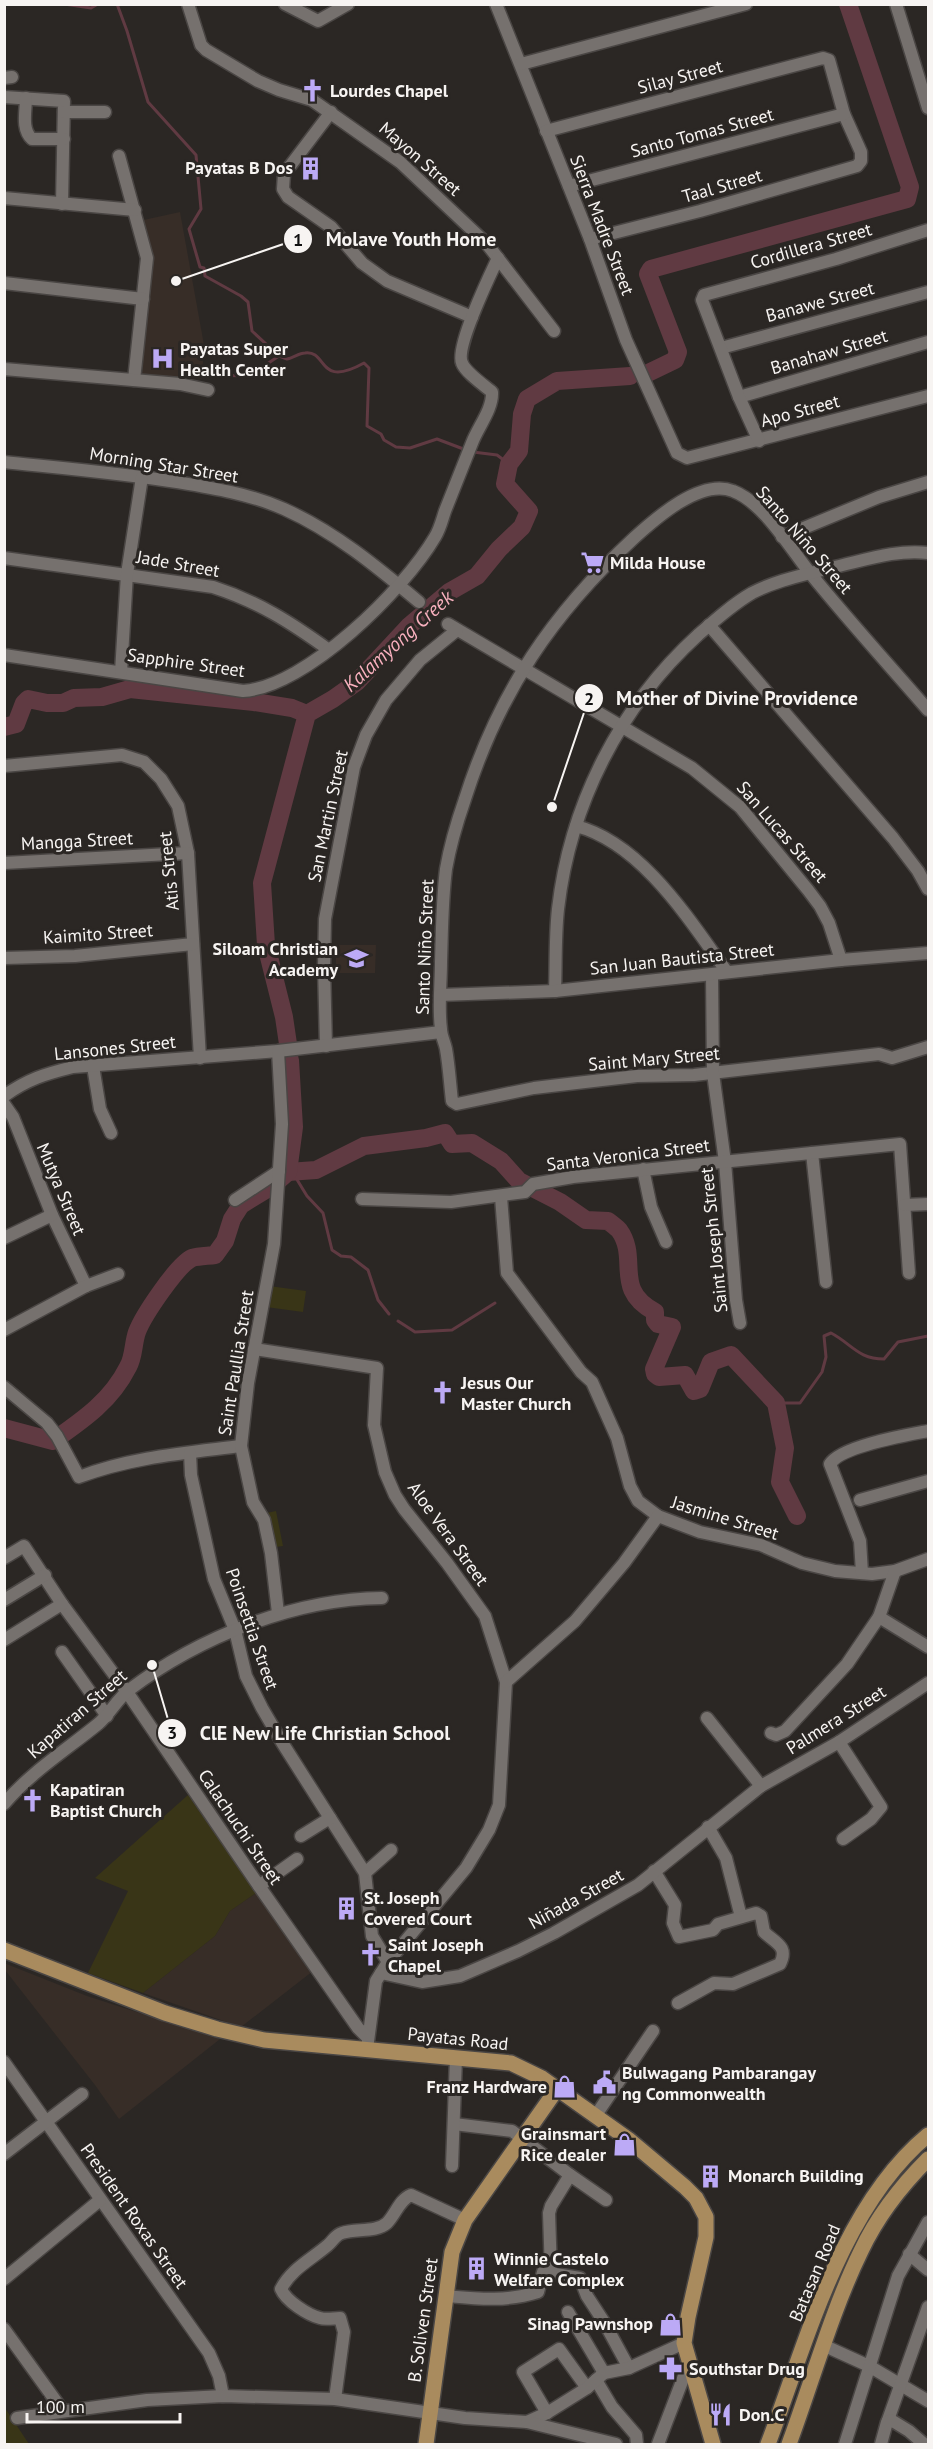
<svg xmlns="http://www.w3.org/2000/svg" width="933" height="2449" font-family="'PT Sans',sans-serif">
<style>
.built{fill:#372d27}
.green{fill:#393517}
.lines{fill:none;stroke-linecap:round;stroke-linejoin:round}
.stream{stroke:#603a42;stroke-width:3}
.river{stroke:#603a42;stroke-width:18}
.minor-casing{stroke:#4a4644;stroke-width:15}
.major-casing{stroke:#4a4644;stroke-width:18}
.minor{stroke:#76716e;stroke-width:12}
.major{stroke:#a98b5e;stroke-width:15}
.labels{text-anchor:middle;stroke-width:6;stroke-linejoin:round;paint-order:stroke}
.street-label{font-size:18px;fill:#f7f4f2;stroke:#2b2724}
.poi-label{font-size:18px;font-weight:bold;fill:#f7f4f2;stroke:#2b2724;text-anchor:start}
.water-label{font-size:20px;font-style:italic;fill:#f8b0be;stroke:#2b2724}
.leader{fill:none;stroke:#f7f4f2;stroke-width:2}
.callout-dot{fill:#f7f4f2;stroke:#2b2724;stroke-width:2}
.mark-label{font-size:18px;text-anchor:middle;font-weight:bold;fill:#111}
.callout-label{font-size:20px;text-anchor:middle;font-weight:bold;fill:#f7f4f2;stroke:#2b2724;stroke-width:6;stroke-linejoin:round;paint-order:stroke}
</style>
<rect width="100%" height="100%" fill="#2b2724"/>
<g class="built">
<path d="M180 212 204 345 202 379 142 374 150 243 139 221Z"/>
<path d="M336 945H376L375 973H336Z"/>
<path d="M256 1893 262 1896 313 1971 241 2027 143 1993 215 1936 230 1911Z"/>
<path d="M4 1963 87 1996 220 2039 119 2119 95 2085 5 1970Z"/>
</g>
<g class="green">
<path d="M269 1286 306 1291 303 1312 266 1307Z"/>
<path d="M276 1511 283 1546 268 1548 262 1514Z"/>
<path d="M188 1795 256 1893 230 1911 215 1936 143 1993 88 1973 128 1891 95 1878Z"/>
<path d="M5 2408 29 2444H5Z"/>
</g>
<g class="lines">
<g class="stream">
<path d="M64 4 91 8 98 4"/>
<path d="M117 4 127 31 148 102 196 155 201 209 189 229 200 267 204 268 205 276 241 296 248 302 252 331 279 356 287 359C293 358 299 353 305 353 328 350 317 389 364 363L369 368 367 426 381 434 384 440 396 447 410 448 437 439 466 450"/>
<path d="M209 375 249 376 279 356"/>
<path d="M473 452 497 455 509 464"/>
<path d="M288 1172 296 1178 307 1196 323 1213 332 1250 341 1256 351 1257 368 1270 378 1300 389 1314"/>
<path d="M398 1321 415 1332 452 1330 495 1303"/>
<path d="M776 1403H800L822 1372 826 1357 824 1336 831 1333C852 1344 858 1359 884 1359L898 1342 928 1336"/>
</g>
<g class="river">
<path d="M648 373 675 360 678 352 648 274 651 269 907 199 910 187 848 4"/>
<path d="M4 727 16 724 24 703 28 699 47 703H63L74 698 102 697 130 689 254 702 292 708 307 714"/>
<path d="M288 1044 284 1017 266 945 262 883 307 714 333 699 357 682 409 626 449 592 477 576 499 549 522 527 529 511 505 484 509 464 519 451 522 414 527 399 557 381 630 376"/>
<path d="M288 1172 316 1170 364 1146 426 1138 445 1133 452 1144 472 1143 501 1161 519 1181 560 1202 586 1220 608 1221C612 1224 616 1227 619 1230 640 1259 612 1289 655 1312V1320L658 1324 672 1327 654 1369 655 1374 659 1377 685 1375 694 1391 700 1389 711 1362 731 1355 776 1403 785 1448 780 1482 797 1516"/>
<path d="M4 1428 53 1441C83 1420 111 1401 128 1367 134 1357 133 1343 137 1332 143 1316 177 1265 192 1258 199 1256 208 1256 215 1255L225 1241 232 1219 241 1205 272 1186 288 1172 294 1127 290 1060"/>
</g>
<defs>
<g id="minor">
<path d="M188 4 201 45 206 50 258 81 279 90 312 100 400 162 487 244 554 331"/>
<path d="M285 4 318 21 348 4"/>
<path d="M496 4 590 239 626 340 677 453 687 458 928 396"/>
<path d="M896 4 928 108"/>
<path d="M521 64 746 4"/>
<path d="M4 78 12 77"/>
<path d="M4 97 64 101 62 204"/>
<path d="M26 98C26 111 21 129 32 139H64"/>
<path d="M64 112H105"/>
<path d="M331 112 284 174 283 189 288 197 331 227 362 263 387 281 472 317"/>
<path d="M546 131 823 58 829 60 844 114 861 152V161L857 166 700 211 590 239"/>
<path d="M119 156 147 258 134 380"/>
<path d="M569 186 844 114"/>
<path d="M4 198 135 210"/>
<path d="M4 283 143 299"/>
<path d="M721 348 928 292"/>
<path d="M4 369 180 384 208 390"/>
<path d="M739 397 928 342"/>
<path d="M759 441 739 397 702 300 704 295 836 259 928 230"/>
<path d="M4 462C62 468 120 473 177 482 213 488 250 494 284 509 335 532 376 566 419 602"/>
<path d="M782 537 879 497 928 482"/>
<path d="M4 558 213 587C259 602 290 622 329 650"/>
<path d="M448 624 692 768 740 807 808 890 820 906 829 923 841 960"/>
<path d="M709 625 893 838 918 871 928 889"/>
<path d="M4 655 243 691C306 687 404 590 435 537 440 529 442 520 445 511 454 488 463 466 472 443 478 427 493 409 492 392 485 386 465 372 462 363 455 348 490 275 498 258"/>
<path d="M121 672 127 574 142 477"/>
<path d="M928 710C889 665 848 620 810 573 790 548 763 502 733 491 701 478 656 518 634 538 552 614 499 692 465 799 457 822 450 846 446 869 442 901 442 931 441 962 441 984 438 1007 441 1029 441 1036 445 1043 446 1049 449 1066 450 1084 452 1101L457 1104 534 1088 602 1080 637 1076 694 1075 879 1054 892 1058 928 1047"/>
<path d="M4 766 122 755 144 762 161 779 178 806 188 853 200 1058"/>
<path d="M576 826C642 843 690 921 727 972"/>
<path d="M4 863 188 853"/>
<path d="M4 958 75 956 193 944"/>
<path d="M712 975 713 1073 725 1162 736 1300 740 1323"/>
<path d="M555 991C556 964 555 936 558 909 570 804 620 706 698 635 715 620 733 604 752 593 777 580 804 575 830 568 863 561 895 549 928 553"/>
<path d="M440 995 555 991 841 960 928 953"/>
<path d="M326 1046 324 966 325 919 354 767 366 735 386 700 420 660 457 630"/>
<path d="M93 1066 100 1109 111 1133"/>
<path d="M4 1096C28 1079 45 1074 73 1067L278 1051 441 1032"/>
<path d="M4 1104 13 1117 52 1215 86 1286"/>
<path d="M812 1153 826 1282"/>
<path d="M643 1169 651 1207 666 1242"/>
<path d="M501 1197 507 1273 581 1372 592 1382 617 1438 630 1486 638 1501 658 1516 700 1532 761 1545 802 1563 835 1571 872 1574 895 1571 928 1559"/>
<path d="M362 1199 451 1202 525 1192 533 1184 573 1177 900 1144 909 1273"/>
<path d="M235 1200 279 1171"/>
<path d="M905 1205 928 1204"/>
<path d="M4 1238 52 1215"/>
<path d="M4 1330 86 1286 118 1274"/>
<path d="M254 1349 377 1368 374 1425 385 1472 395 1495 404 1509 447 1563 485 1616 506 1682 499 1805 489 1830 466 1868 388 1962 376 1981 367 2049"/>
<path d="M4 1387 47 1423 57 1436 79 1477C132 1457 186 1453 241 1446"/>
<path d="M190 1453 191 1475 214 1579 235 1630 246 1676 262 1708 283 1744 365 1873 372 1936 388 1962"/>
<path d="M860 1500 928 1481"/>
<path d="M4 1558 24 1546 62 1604 127 1692 259 1886 358 2028 368 2038"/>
<path d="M862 1573 860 1541 830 1464C841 1446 907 1435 928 1431"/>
<path d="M4 1600 45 1575"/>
<path d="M278 1613 271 1553 264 1520 253 1502 241 1446 248 1383 274 1244 282 1124 278 1051"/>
<path d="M879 1617 928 1647"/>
<path d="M4 1640 62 1604"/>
<path d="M62 1652 107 1716"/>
<path d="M506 1682 575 1621 624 1563 658 1516"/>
<path d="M707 1718 761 1786"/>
<path d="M771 1733 776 1735 785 1731 847 1664 879 1617 895 1571"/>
<path d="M839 1742 881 1807 871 1819 843 1839"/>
<path d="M4 1804C31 1772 66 1750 98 1724 110 1714 117 1699 129 1690 199 1637 294 1599 382 1598"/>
<path d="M708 1827 726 1858 741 1917"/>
<path d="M301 1836 330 1818"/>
<path d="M654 1871 675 1905 673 1923 679 1937 713 1930 718 1924 756 1913 761 1916 764 1932C775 1943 789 1946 780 1964L733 1984 714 1983 678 2003"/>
<path d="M365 1873 391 1850"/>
<path d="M259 1886 297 1859"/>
<path d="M381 1973 422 1982 460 1976 518 1951 554 1933 638 1885 761 1786 839 1742 928 1683"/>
<path d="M4 2062 209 2353 219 2376 223 2396"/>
<path d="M596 2115 653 2031"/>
<path d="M454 2124 512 2131 570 2175"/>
<path d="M4 2154 82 2094"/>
<path d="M452 2166 456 2058"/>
<path d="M909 2254 928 2270"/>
<path d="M551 2273 549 2213 551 2206 570 2175 606 2200"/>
<path d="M4 2279 100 2200"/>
<path d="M446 2296C479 2299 506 2302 538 2292L543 2272 580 2278 587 2296 604 2322 629 2368"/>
<path d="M568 2312 604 2373"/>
<path d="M4 2329 63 2411"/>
<path d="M825 2346 869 2366 928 2401"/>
<path d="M596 2380 612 2407 636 2435 637 2444"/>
<path d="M335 2399 344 2332 340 2318C334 2318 326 2320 320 2318 308 2315 286 2301 281 2289 291 2269 312 2259 328 2245 333 2241 335 2235 342 2233 355 2228 376 2233 387 2223 396 2214 399 2200 411 2195L465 2220"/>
<path d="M547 2413 523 2372 559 2349 587 2388"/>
<path d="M17 2418 147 2400 223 2396 335 2399 465 2418 527 2422 547 2413 587 2388 604 2373 629 2368 684 2343"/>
<path d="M888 2420 928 2307"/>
<path d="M527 2422 616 2444"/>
<path d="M658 2444 689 2363"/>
<path d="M845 2444 898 2276 928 2222"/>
<path d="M881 2444 887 2422 891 2420 909 2431 924 2444"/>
</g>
<g id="major">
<path d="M4 1950 165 2013 217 2029 264 2040 511 2063 542 2078 628 2139 685 2187 696 2198 706 2217V2237L688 2317 684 2343 713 2444"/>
<path d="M426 2444 452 2252 465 2220 557 2089"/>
<path d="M768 2444C807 2341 841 2207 928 2135"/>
<path d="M789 2444C812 2382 832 2310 861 2251 877 2217 902 2185 928 2159"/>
</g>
</defs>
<use href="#minor" class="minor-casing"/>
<use href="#major" class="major-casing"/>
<use href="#minor" class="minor"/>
<use href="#major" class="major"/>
</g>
<defs>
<symbol id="church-bare" viewBox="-9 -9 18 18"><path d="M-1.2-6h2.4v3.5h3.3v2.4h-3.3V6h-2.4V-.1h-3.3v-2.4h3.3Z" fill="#bcaaf6" stroke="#2b2724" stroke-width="2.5" paint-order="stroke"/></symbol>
<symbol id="building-bare" viewBox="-9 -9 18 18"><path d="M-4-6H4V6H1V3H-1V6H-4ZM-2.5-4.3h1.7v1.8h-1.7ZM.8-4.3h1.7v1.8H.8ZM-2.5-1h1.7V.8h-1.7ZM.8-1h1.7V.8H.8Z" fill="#bcaaf6" stroke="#2b2724" stroke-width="2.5" paint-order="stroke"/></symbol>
<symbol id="hospital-bare" viewBox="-9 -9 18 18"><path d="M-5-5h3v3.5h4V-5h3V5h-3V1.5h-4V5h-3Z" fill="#bcaaf6" stroke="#2b2724" stroke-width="2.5" paint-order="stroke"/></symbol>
<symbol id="supermarket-bare" viewBox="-9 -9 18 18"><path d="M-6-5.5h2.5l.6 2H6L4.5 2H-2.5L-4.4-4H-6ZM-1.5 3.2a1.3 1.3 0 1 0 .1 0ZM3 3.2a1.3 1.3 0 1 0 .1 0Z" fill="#bcaaf6" stroke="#2b2724" stroke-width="2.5" paint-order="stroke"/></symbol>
<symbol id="school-bare" viewBox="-9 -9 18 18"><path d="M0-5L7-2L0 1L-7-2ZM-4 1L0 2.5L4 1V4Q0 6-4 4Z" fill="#bcaaf6" stroke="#2b2724" stroke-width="2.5" paint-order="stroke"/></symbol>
<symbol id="civic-bare" viewBox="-9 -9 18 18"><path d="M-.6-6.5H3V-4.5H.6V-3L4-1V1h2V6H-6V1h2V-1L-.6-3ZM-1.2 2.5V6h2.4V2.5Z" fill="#bcaaf6" stroke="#2b2724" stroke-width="2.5" paint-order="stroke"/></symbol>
<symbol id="shop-bare" viewBox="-9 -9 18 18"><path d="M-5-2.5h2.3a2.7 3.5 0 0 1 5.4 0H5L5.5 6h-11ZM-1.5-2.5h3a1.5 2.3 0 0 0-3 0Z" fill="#bcaaf6" stroke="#2b2724" stroke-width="2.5" paint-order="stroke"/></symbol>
<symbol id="pharmacy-bare" viewBox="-9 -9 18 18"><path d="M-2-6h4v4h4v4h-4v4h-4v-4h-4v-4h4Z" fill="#bcaaf6" stroke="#2b2724" stroke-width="2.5" paint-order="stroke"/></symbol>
<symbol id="restaurant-bare" viewBox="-9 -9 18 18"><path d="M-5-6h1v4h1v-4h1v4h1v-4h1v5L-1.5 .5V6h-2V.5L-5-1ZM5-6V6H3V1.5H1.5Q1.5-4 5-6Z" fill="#bcaaf6" stroke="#2b2724" stroke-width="2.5" paint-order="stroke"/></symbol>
</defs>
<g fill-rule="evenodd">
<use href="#church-bare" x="296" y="74" width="33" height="33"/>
<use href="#building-bare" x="294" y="152" width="33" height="33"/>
<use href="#hospital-bare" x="146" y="342" width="33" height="33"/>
<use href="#supermarket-bare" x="576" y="546" width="33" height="33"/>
<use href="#school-bare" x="340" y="942" width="33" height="33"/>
<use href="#church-bare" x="426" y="1376" width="33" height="33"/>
<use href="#church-bare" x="16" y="1784" width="33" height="33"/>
<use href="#building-bare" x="330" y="1892" width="33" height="33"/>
<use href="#church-bare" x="354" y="1938" width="33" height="33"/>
<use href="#civic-bare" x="588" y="2066" width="33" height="33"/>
<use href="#shop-bare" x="548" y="2070" width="33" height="33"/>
<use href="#shop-bare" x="608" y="2128" width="33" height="33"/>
<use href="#building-bare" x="694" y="2160" width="33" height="33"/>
<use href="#building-bare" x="460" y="2252" width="33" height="33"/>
<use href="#shop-bare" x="654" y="2308" width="33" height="33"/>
<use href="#pharmacy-bare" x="654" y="2352" width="33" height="33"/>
<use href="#restaurant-bare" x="704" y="2398" width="33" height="33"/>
</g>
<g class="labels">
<g class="street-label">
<text transform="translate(680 77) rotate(-15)" y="6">Silay Street</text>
<text transform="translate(702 133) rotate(-15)" y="6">Santo Tomas Street</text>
<text transform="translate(420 159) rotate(41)" y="6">Mayon Street</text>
<text transform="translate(722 186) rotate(-16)" y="6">Taal Street</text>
<text transform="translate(602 225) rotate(69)" y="6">Sierra Madre Street</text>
<text transform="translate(811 246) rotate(-16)" y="6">Cordillera Street</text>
<text transform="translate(820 302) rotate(-15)" y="6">Banawe Street</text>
<text transform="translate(829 352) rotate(-16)" y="6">Banahaw Street</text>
<text transform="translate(800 411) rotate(-15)" y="6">Apo Street</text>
<text transform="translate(164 465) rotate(9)" y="6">Morning Star Street</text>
<text transform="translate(804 540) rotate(49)" y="6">Santo Niño Street</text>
<text transform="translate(178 564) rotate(10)" y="6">Jade Street</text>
<text transform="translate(186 663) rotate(8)" y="6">Sapphire Street</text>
<text transform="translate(328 816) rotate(-78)" y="6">San Martin Street</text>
<text transform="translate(782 832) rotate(49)" y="6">San Lucas Street</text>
<text transform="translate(77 841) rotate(-3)" y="6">Mangga Street</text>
<text transform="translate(169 871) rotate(-96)" y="6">Atis Street</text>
<text transform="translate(98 934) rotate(-4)" y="6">Kaimito Street</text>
<text transform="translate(425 947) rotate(-88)" y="6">Santo Niño Street</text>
<text transform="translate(682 959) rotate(-6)" y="6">San Juan Bautista Street</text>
<text transform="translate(115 1048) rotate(-6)" y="6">Lansones Street</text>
<text transform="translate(654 1059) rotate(-5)" y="6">Saint Mary Street</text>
<text transform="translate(628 1155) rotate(-7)" y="6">Santa Veronica Street</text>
<text transform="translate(61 1189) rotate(67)" y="6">Mutya Street</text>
<text transform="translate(714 1240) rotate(-96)" y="6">Saint Joseph Street</text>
<text transform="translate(236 1363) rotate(-81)" y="6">Saint Paullia Street</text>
<text transform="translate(725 1518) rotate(17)" y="6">Jasmine Street</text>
<text transform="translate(448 1534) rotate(54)" y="6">Aloe Vera Street</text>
<text transform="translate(252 1629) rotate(71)" y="6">Poinsettia Street</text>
<text transform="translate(77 1714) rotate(-41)" y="6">Kapatiran Street</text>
<text transform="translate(836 1720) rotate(-32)" y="6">Palmera Street</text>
<text transform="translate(240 1827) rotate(56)" y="6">Calachuchi Street</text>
<text transform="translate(576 1899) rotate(-29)" y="6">Niñada Street</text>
<text transform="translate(458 2039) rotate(6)" y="6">Payatas Road</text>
<text transform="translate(134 2216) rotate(55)" y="6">President Roxas Street</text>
<text transform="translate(815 2273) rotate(-67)" y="6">Batasan Road</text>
<text transform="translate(423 2320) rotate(-82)" y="6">B. Soliven Street</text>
</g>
<g class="poi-label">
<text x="330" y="97">Lourdes Chapel</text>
<text x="293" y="174" text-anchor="end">Payatas B Dos</text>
<text x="180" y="355">Payatas Super<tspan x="180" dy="21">Health Center</tspan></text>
<text x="610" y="569">Milda House</text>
<text x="338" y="955" text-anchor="end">Siloam Christian<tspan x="338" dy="21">Academy</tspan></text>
<text x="461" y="1389">Jesus Our<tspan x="461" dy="21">Master Church</tspan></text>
<text x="50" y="1796">Kapatiran<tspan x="50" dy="21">Baptist Church</tspan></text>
<text x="364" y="1904">St. Joseph<tspan x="364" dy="21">Covered Court</tspan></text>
<text x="388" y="1951">Saint Joseph<tspan x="388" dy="21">Chapel</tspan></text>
<text x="622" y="2079">Bulwagang Pambarangay<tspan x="622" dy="21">ng Commonwealth</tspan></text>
<text x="547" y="2093" text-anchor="end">Franz Hardware</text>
<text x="606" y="2140" text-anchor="end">Grainsmart<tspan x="606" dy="21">Rice dealer</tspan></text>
<text x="728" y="2182">Monarch Building</text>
<text x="494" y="2265">Winnie Castelo<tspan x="494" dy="21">Welfare Complex</tspan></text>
<text x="653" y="2330" text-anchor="end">Sinag Pawnshop</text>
<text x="689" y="2375">Southstar Drug</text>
<text x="739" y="2421">Don.C</text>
</g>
<g class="water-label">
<text transform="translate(398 641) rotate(-42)" y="7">Kalamyong Creek</text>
</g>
</g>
<path class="leader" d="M176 281L298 239M552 807L589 698M152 1665L172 1733"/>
<g class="callout-dot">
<circle cx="176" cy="281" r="6"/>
<circle cx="552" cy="807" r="6"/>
<circle cx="152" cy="1665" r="6"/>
<circle cx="298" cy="239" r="15"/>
<circle cx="589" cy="698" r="15"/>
<circle cx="172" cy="1733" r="15"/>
</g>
<g class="mark-label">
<text x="298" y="246">1</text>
<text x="589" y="705">2</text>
<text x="172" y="1739">3</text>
</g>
<g class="callout-label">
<text x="411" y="246">Molave Youth Home</text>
<text x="737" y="705">Mother of Divine Providence</text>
<text x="325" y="1740">ClE New Life Christian School</text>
</g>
<rect width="933" height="2449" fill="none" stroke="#f7f4f2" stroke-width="12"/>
<path d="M27 2413v9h153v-9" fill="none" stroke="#f7f4f2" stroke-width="3"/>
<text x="36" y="2413" font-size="18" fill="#f7f4f2" stroke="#2b2724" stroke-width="4.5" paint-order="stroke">100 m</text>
</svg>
